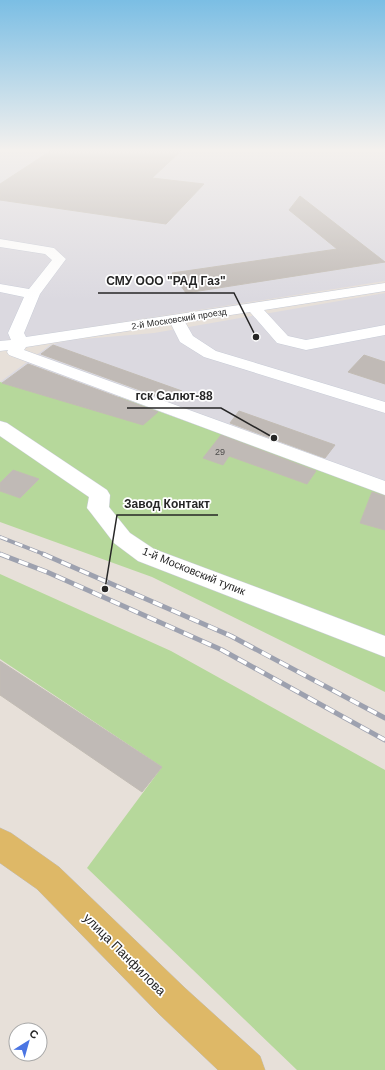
<svg xmlns="http://www.w3.org/2000/svg" width="385" height="1070" font-family="Helvetica,sans-serif">
<style>
.industrial{fill:#dbd9e0}
.green{fill:#b6d89b}
.building{fill:#c0bab6;stroke:#c2bcb4}
.lines{fill:none;stroke-linecap:round;stroke-linejoin:round}
.minor-casing{stroke:#c8ccd7;stroke-width:1}
.major-casing{stroke:#bebebe;stroke-width:1}
.minor{fill:#fff;fill-rule:evenodd}
.major{fill:#deb867;fill-rule:evenodd}
.rail-far1-casing{stroke:#9da1af;stroke-width:4}
.rail-casing{stroke:#9da1af;stroke-width:5}
.rail-far1{stroke:#fff;stroke-width:2.5;stroke-dasharray:8;stroke-linecap:butt}
.rail{stroke:#fff;stroke-width:3.5;stroke-dasharray:10;stroke-linecap:butt}
.labels{text-anchor:middle;stroke-width:3.5;stroke-linejoin:round;paint-order:stroke}
.far-street-label{font-size:9px;fill:#262626;stroke:#fff}
.number-label{font-size:9px;fill:#4c4b4a}
.street-label{font-size:11px;fill:#262626;stroke:#fff}
.near-street-label{font-size:13px;fill:#262626;stroke:#fff}
.leader{fill:none;stroke:#262626;stroke-width:1.5}
.callout-dot{fill:#262626;stroke:#fff;stroke-width:1.5}
.callout-label{font-size:12px;text-anchor:middle;font-weight:bold;fill:#262626;stroke:#fff;stroke-width:3.5;stroke-linejoin:round;paint-order:stroke}
</style>
<rect width="100%" height="100%" fill="#e7e0d9"/>
<g class="industrial">
<path d="M0 150H385V281L0 341Z"/>
<path d="M385 293V495L0 382 50 345 71 340 154 333Z"/>
</g>
<g class="green">
<path d="M0 382 104 413 119 397 349 480 385 495V692L152 577 0 522Z"/>
<path d="M0 574 171 651 385 770V1070H297L87 868 162 767 0 659Z"/>
</g>
<g class="building">
<path d="M52 150H182L152 178 204 184 166 224 0 200V184Z"/>
<path d="M300 196 385 262 186 293 172 273 337 249 289 210Z"/>
<path d="M53 345 182 391 170 401 41 354Z"/>
<path d="M364 355 385 362V384L348 372Z"/>
<path d="M28 364 158 412 143 425 2 383Z"/>
<path d="M239 411 335 445 325 458 230 423Z"/>
<path d="M221 435 316 471 307 484 229 456 223 465 203 458Z"/>
<path d="M13 470 39 479 20 498 0 491V483Z"/>
<path d="M372 492 385 496V530L360 523Z"/>
<path d="M0 661 162 767 142 792 0 695Z"/>
</g>
<g class="lines">
<defs>
<g id="minor">
<path d="M0 239 54 248 66 259 40 294 24 333 26 337 385 283V291L264 310 288 336 306 340 385 325V335L306 350 277 343 250 312 185 322 193 336 216 351 385 402V413L204 357 180 342 171 324 26 347 24 350 385 481V495L9 355 7 352 8 350 0 351V341L11 340 8 333 24 297 0 292V284L29 289 52 260 45 254 0 247Z"/>
<path d="M0 421 7 423 107 490 110 495 109 507 130 533 154 549 272 593 385 636V657L138 561 114 543 91 513 87 508 89 497 0 436Z"/>
</g>
<path id="major" d="M0 828 11 833 59 867 185 988 260 1056 265 1070H218L159 1014 37 889 0 863Z"/>
</defs>
<use href="#minor" class="minor-casing"/>
<use href="#major" class="major-casing"/>
<use href="#minor" class="minor"/>
<use href="#major" class="major"/>
<defs>
<g id="rail-far1">
<path d="M0 537 46 555"/>
<path d="M0 554 2 555"/>
</g>
<g id="rail">
<path d="M0 554 47 572 222 650 385 740"/>
<path d="M43 554 231 636 385 718"/>
</g>
</defs>
<use href="#rail-far1" class="rail-far1-casing"/>
<use href="#rail" class="rail-casing"/>
<use href="#rail-far1" class="rail-far1"/>
<use href="#rail" class="rail"/>
</g>
<linearGradient id="sky" x2="0" y2="1"><stop stop-color="#7bbee4"/><stop offset="0.5" stop-color="#f4f1ee"/><stop offset="1" stop-color="#f4f1ee" stop-opacity="0"/></linearGradient>
<rect width="385" height="300" fill="url(#sky)"/>
<g class="labels">
<g class="far-street-label">
<text transform="translate(179 319) rotate(-9)" y="3">2-й Московский проезд</text>
</g>
<g class="number-label">
<text x="220" y="455">29</text>
</g>
<g class="street-label">
<text transform="translate(194 571) rotate(22)" y="4">1-й Московский тупик</text>
</g>
<g class="near-street-label">
<text transform="translate(125 954) rotate(45)" y="5">улица Панфилова</text>
</g>
</g>
<path class="leader" d="M256 337L234 293H98M274 438L221 408H127M105 589L117 515H218"/>
<g class="callout-dot">
<circle cx="256" cy="337" r="4"/>
<circle cx="274" cy="438" r="4"/>
<circle cx="105" cy="589" r="4"/>
</g>
<g class="callout-label">
<text x="166" y="285">СМУ ООО "РАД Газ"</text>
<text x="174" y="400">гск Салют-88</text>
<text x="167" y="508">Завод Контакт</text>
</g>
<g transform="translate(28 1042) rotate(37)"><circle r="19" fill="#ffffff" stroke="#a8a8a8"/>
<path d="M0-3L7 15L0 10L-7 15Z" fill="#4b75e3"/>
<text y="-6" font-size="11" font-weight="bold" text-anchor="middle" fill="#262626">С</text>
</g>
</svg>
